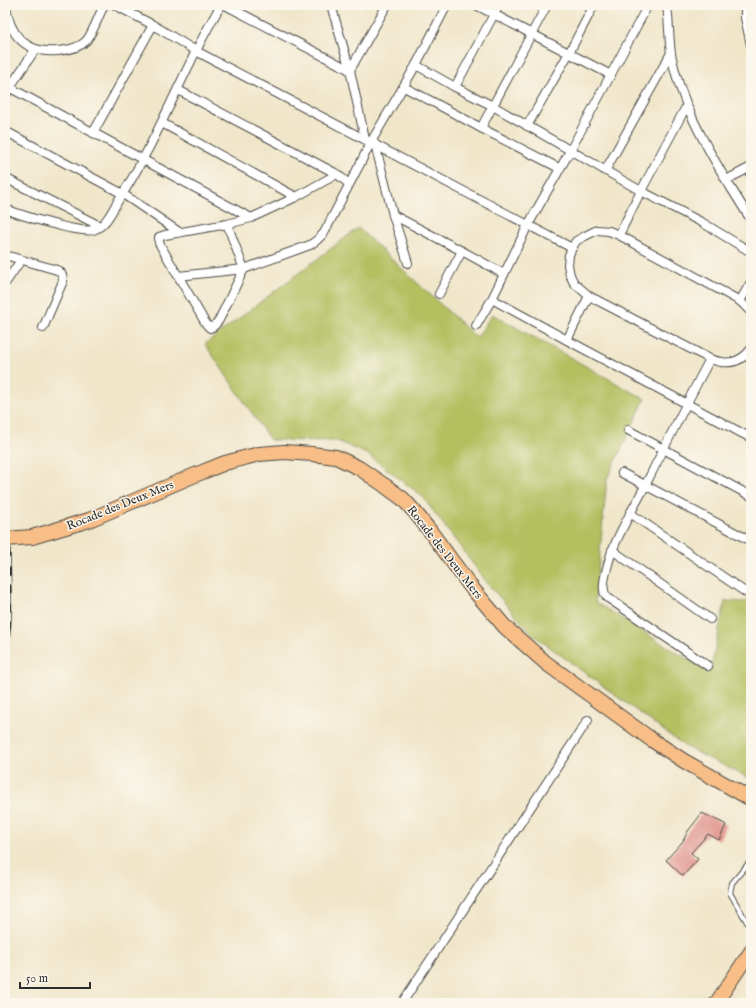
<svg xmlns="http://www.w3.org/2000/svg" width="756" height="1008" font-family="'IM FELL English',serif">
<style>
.green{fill:#b4bf61;stroke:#707546}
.building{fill:#de8d85}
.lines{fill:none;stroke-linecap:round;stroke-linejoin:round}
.service-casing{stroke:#494743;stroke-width:6}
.minor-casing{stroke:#494743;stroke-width:10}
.primary-casing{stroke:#494743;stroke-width:15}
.trunk-casing{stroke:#494743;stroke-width:16}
.service{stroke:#fff;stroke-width:4}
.minor{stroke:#fff;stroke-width:8}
.primary{stroke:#f7be87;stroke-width:13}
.trunk{stroke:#f7be87;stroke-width:14}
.rail-casing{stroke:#2b2b2b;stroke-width:4.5}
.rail{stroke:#fbf7ec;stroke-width:3;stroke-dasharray:9;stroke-linecap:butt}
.trunk-bridge-casing{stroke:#494743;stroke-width:16;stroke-linecap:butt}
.trunk-bridge{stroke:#f7be87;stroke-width:14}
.labels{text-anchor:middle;stroke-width:3;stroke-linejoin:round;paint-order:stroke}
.street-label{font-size:12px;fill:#2b2b2b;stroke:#fbf7ec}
</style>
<rect width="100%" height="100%" fill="#fbf7ec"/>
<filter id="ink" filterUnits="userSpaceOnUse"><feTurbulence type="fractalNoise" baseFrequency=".025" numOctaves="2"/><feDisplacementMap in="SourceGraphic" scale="8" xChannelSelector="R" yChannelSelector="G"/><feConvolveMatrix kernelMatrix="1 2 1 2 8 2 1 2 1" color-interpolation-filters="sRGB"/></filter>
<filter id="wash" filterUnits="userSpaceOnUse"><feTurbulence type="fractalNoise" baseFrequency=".012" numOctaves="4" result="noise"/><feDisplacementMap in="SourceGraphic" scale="16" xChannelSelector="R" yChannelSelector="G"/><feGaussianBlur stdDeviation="0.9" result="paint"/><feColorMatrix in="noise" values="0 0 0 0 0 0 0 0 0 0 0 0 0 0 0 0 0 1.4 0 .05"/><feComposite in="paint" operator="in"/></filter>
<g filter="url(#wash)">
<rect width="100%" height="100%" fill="#f0e6ca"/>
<path class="green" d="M358 228 477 338 492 314 645 399 607 479 595 602 710 673 725 601 751 602V779L686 747 532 634 488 584 422 496 367 454 337 441 270 440 205 344Z"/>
<g id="blocks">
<path class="building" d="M702 813 723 823 726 825 719 840 708 834 691 853 698 859 683 876 666 860 683 841 688 831Z"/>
</g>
</g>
<g filter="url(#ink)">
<use href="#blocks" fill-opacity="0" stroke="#494743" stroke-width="1"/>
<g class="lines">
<defs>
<path id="service" d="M751 864H748L732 883 730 893 751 929"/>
<g id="minor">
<path d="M6 5C9 35 26 54 58 51 69 50 79 48 86 41 92 35 100 13 104 5"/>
<path d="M115 5 153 25 196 51 572 248"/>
<path d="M225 5 350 70 387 5"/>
<path d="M331 5 350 70 365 139"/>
<path d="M476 5 611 75"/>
<path d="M667 5C669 21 669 38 671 54 680 100 703 141 726 180L751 167"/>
<path d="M745 5V18L751 45"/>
<path d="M416 65 455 87 493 106 641 191 703 223 751 252"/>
<path d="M5 85 251 218"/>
<path d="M404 87 433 102 481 128 547 5"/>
<path d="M455 87 499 5"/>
<path d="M178 90 337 174 349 184"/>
<path d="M5 96 10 87 35 50"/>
<path d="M162 123 296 197"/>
<path d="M527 126 569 53 594 5"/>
<path d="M481 128 559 168"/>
<path d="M5 131 123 194 179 232"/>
<path d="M93 133 153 25"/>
<path d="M375 144 393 215 408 263"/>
<path d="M605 171 671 53"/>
<path d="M5 178 100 226"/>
<path d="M726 180 751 220"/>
<path d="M5 209C26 217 48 223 69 228 77 229 85 232 93 230 105 227 112 211 118 201 149 154 171 101 196 51 204 35 212 20 221 5"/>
<path d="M393 215 462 251 504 274"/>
<path d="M227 224 244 269 219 320 214 326 210 328 206 324 159 243V237L165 235 227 224 251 218 296 197 337 174"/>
<path d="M619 235 641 191 687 105"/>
<path d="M5 255 57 270C62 272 63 276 63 281L43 328"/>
<path d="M178 276 244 269 310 245 317 240 324 233 361 162 371 142 416 65 447 5"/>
<path d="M6 282 21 260"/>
<path d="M439 294 462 251"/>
<path d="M492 299 567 340 751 438"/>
<path d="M740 301 751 282"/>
<path d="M751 312 740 301 619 235 609 231 597 230 585 236 576 241 572 248 569 255 568 265 570 275 574 283 589 296 710 359C726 365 740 364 751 349"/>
<path d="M476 326 492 299 528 225 570 151 648 5"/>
<path d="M567 340 589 296"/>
<path d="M628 430 751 496"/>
<path d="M622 473 751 541"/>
<path d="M630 513 751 596"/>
<path d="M612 550 710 619"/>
<path d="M708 666 608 598C606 596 604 593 604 590 602 583 610 556 613 549 622 526 635 506 646 484 667 442 688 400 710 359"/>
<path d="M402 1003 588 720"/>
</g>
<path id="primary" d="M716 1003 751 951"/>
<path id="trunk" d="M32 537 89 520 195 475 225 463 259 454 284 452 312 454 336 457 359 468 384 485 403 499 414 511 430 531 471 587 505 627 546 663 652 740 684 761 751 799"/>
</defs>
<use href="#service" class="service-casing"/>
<use href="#minor" class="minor-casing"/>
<use href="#primary" class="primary-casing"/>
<use href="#trunk" class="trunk-casing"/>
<use href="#service" class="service"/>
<use href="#minor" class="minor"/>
<use href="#primary" class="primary"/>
<use href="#trunk" class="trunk"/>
<defs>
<path id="rail" d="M5 522 8 539 10 611 5 678"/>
</defs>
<use href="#rail" class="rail-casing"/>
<use href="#rail" class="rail"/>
<defs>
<path id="trunk-bridge" d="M5 539 32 537"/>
</defs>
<use href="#trunk-bridge" class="trunk-bridge-casing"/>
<use href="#trunk-bridge" class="trunk-bridge"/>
</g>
</g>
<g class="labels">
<g class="street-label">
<text transform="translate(120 505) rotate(-22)" y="4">Rocade des Deux Mers</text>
<text transform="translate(445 552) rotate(52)" y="4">Rocade des Deux Mers</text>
</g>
</g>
<rect width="756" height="1008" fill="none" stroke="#fbf7ec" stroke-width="20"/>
<path d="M20 982v6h70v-6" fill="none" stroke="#2b2b2b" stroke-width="2"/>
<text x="26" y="982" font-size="12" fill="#2b2b2b" stroke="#fbf7ec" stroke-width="3" paint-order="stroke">50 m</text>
</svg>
